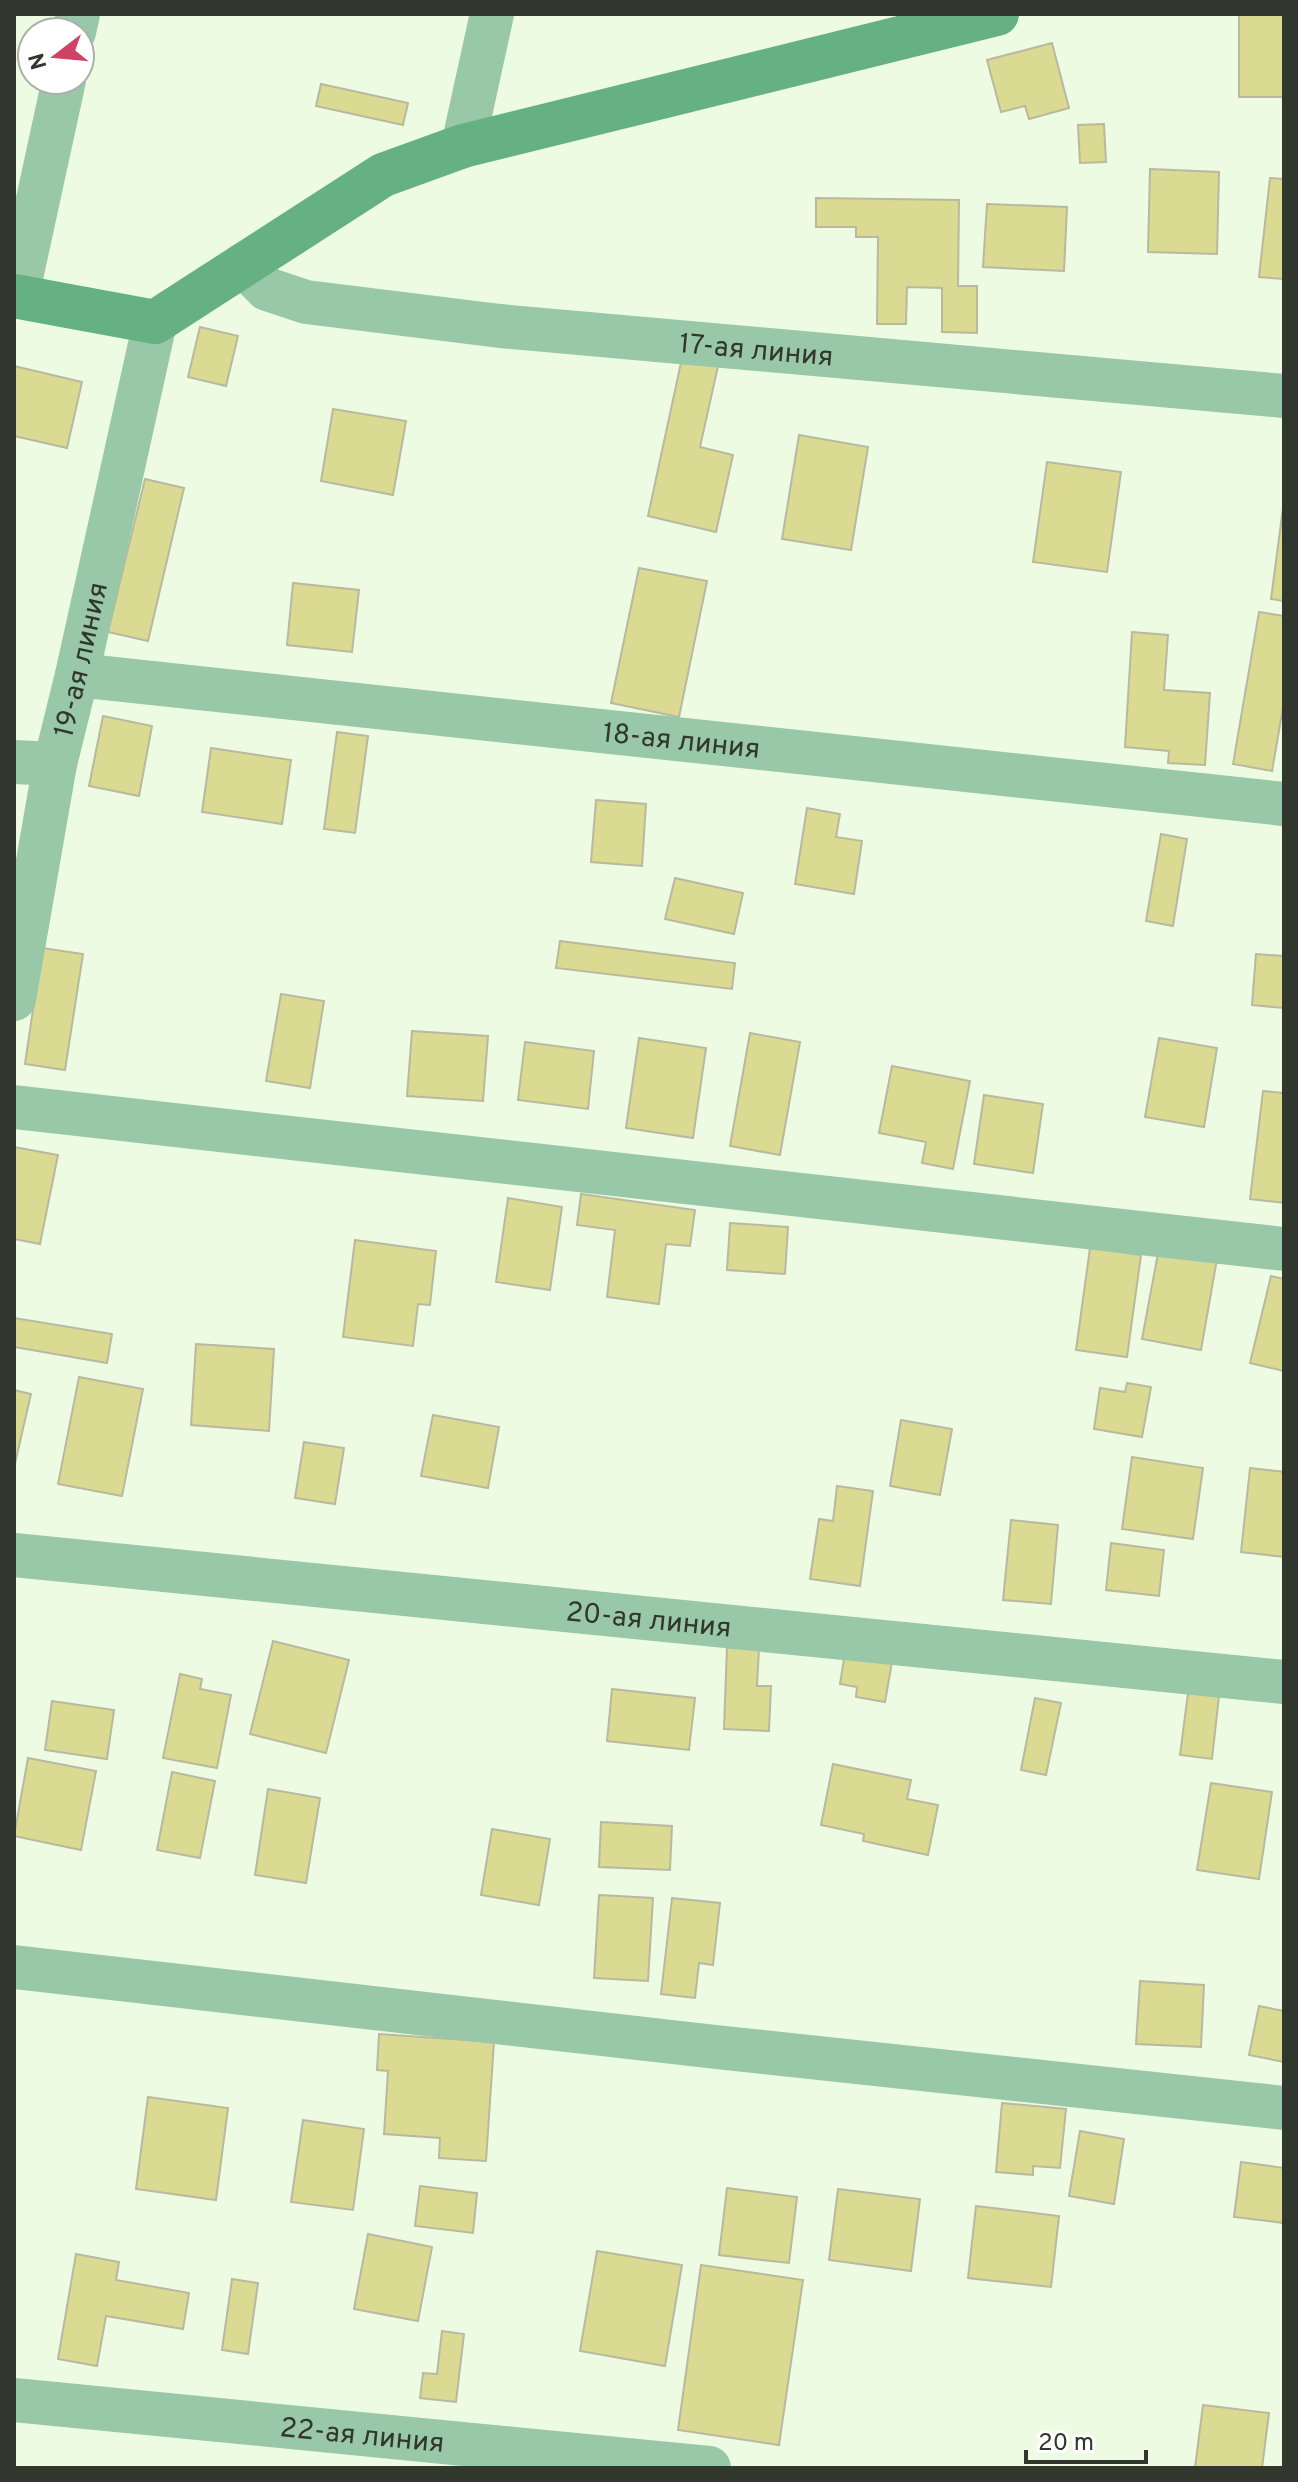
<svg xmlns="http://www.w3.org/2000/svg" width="1298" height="2482" font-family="Overpass,sans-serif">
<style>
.building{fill:#dbda93;stroke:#b9b99f;stroke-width:2}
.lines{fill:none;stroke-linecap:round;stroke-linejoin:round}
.street{stroke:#98c8a8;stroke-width:44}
.secondary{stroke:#65b182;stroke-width:44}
.labels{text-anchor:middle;stroke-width:8;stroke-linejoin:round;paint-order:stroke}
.street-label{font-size:28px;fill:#32372e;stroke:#fff}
</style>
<rect width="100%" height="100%" fill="#edfbe2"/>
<g class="building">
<rect x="1239" y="14" width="45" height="83"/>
<path d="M1052 43 1069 108 1029 119 1025 106 1001 112 987 60Z"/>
<path d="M321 84 408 103 403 125 316 106Z"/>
<path d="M1104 124 1106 162 1080 163 1078 125Z"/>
<path d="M1150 169 1219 172 1217 254 1148 252Z"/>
<path d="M1270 178 1284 179V279L1259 277Z"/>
<path d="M816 198 959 200 958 286H977V333L942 332V288L907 287 906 324H877L878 237H856V227H816Z"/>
<path d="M987 204 1067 207 1064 271 983 267Z"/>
<path d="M200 327 238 336 226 386 188 377Z"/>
<path d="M682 358 718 366 700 447 733 455 716 532 648 516Z"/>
<path d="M14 366 82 382 67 448 14 436Z"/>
<path d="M333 409 406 421 393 495 321 481Z"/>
<path d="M799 435 868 447 851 550 782 539Z"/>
<path d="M1047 462 1121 472 1107 572 1033 562Z"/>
<path d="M145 479 184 488 148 641 108 632Z"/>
<path d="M1284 500V601L1271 599Z"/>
<path d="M639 568 707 581 679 717 611 703Z"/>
<path d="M293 583 359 590 352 652 287 645Z"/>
<path d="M1259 612 1284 616V702L1272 771 1233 764Z"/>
<path d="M1132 632 1168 635 1164 690 1210 693 1205 765 1168 763 1169 751 1125 747Z"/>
<path d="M103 716 152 726 139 796 89 786Z"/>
<path d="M337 732 368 736 355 833 324 829Z"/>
<path d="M211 748 291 760 282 824 202 812Z"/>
<path d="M596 800 646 804 642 866 591 862Z"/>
<path d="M807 808 840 814 836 837 862 841 854 894 795 884Z"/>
<path d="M1161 834 1187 839 1173 926 1146 921Z"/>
<path d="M675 878 743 893 734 934 665 919Z"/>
<path d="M560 941 735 963 732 989 556 968Z"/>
<path d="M42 948 83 954 65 1070 25 1064Z"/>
<path d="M1256 954 1284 956V1008L1252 1005Z"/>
<path d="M281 994 324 1001 310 1088 266 1081Z"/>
<path d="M412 1031 488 1036 483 1101 407 1096Z"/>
<path d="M750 1033 800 1042 780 1155 730 1146Z"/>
<path d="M639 1038 706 1048 693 1138 626 1128Z"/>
<path d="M1159 1038 1217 1048 1204 1127 1145 1117Z"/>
<path d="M525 1042 594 1051 588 1109 518 1100Z"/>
<path d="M892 1066 970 1081 953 1169 922 1163 926 1142 879 1133Z"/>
<path d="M1263 1091 1284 1093V1203L1250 1199Z"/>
<path d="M984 1095 1043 1104 1033 1173 974 1164Z"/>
<path d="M14 1147 58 1155 40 1244 14 1239Z"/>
<path d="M581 1194 695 1210 690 1246 666 1244 659 1304 607 1297 615 1230 577 1225Z"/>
<path d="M508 1198 562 1207 550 1290 496 1282Z"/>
<path d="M730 1223 788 1227 785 1274 727 1270Z"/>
<path d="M355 1240 436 1251 430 1305 418 1304 413 1346 343 1337Z"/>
<path d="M1090 1248 1141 1255 1127 1357 1076 1350Z"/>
<path d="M1159 1248 1217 1259 1201 1350 1142 1339Z"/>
<path d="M1271 1276 1284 1279V1371L1250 1363Z"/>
<path d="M14 1318 112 1334 107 1363 14 1347Z"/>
<path d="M196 1344 274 1349 269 1431 191 1425Z"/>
<path d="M79 1377 143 1389 122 1496 58 1484Z"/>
<path d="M1127 1383 1151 1387 1142 1437 1094 1429 1100 1388 1125 1392Z"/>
<path d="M14 1390 31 1394 14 1468Z"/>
<path d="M433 1415 499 1427 488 1488 421 1476Z"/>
<path d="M901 1420 952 1429 940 1495 890 1486Z"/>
<path d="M304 1442 344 1448 335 1504 295 1498Z"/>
<path d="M1132 1457 1203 1468 1193 1539 1122 1529Z"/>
<path d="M1250 1468 1284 1472V1557L1241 1552Z"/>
<path d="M837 1486 873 1491 860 1586 810 1579 819 1519 833 1521Z"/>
<path d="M1011 1520 1058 1525 1051 1604 1003 1600Z"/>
<path d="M1111 1543 1164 1550 1159 1596 1106 1590Z"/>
<path d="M273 1641 349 1660 326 1753 250 1734Z"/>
<path d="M727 1647 759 1649 757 1686H771L769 1731 724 1729Z"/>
<path d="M845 1653 892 1662 885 1702 856 1697 857 1687 840 1684Z"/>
<path d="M180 1674 202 1679 200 1689 231 1695 217 1768 163 1758Z"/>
<path d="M612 1689 695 1698 689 1750 607 1741Z"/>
<path d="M1188 1693 1219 1696 1212 1759 1180 1755Z"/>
<path d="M1035 1698 1061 1703 1046 1775 1021 1770Z"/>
<path d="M52 1701 114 1710 107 1759 45 1750Z"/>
<path d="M28 1758 96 1771 81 1850 14 1836Z"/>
<path d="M833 1764 911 1780 907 1799 938 1805 928 1855 863 1841 864 1834 821 1825Z"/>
<path d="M172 1772 215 1781 200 1858 157 1850Z"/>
<path d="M1211 1783 1272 1792 1259 1879 1197 1870Z"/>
<path d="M268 1789 320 1798 306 1883 255 1875Z"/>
<path d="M601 1822 672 1826 670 1870 599 1867Z"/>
<path d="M492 1829 550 1839 539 1905 481 1895Z"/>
<path d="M599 1895 653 1898 648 1981 594 1978Z"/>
<path d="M672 1898 720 1903 713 1965 699 1963 695 1998 661 1994Z"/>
<path d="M1140 1981 1204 1985 1201 2047 1136 2044Z"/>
<path d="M1259 2006 1284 2011V2062L1249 2055Z"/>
<path d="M379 2034 494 2042 486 2161 439 2158 440 2138 384 2134 388 2071 377 2070Z"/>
<path d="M148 2097 228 2108 216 2200 136 2189Z"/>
<path d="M1002 2103 1066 2109 1060 2168 1033 2166V2175L996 2172Z"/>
<path d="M303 2120 364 2129 353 2210 291 2202Z"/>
<path d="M1080 2131 1124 2139 1114 2204 1069 2196Z"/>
<path d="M1241 2162 1284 2168V2223L1234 2217Z"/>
<path d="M420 2186 477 2193 473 2233 415 2226Z"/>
<path d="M727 2188 797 2197 789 2263 719 2255Z"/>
<path d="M838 2189 920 2199 911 2271 829 2260Z"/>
<path d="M976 2206 1059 2216 1051 2287 968 2278Z"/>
<path d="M368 2234 432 2247 418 2321 354 2309Z"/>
<path d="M597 2251 682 2265 665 2366 580 2351Z"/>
<path d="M76 2254 119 2262 116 2280 189 2293 183 2329 106 2316 97 2366 58 2359Z"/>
<path d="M701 2265 803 2280 779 2445 678 2430Z"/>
<path d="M232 2279 258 2283 248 2354 222 2350Z"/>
<path d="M442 2331 464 2334 456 2402 420 2398 423 2373 437 2374Z"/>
<path d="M1203 2405 1269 2413 1262 2468H1195Z"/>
</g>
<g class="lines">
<g class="street">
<path d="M74 32 78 14"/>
<path d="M463 146 492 14"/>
<path id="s1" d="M243 265 267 289 306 302 500 326 1284 396"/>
<path d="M17 296 64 80"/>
<path id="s2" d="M77 675 1284 804"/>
<path d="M14 762 55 764"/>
<path id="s3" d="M14 999 55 764 77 675 155 322"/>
<path d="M14 1107 1284 1249"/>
<path id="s4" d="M14 1555 1284 1682"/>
<path d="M14 1967 716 2047 1284 2108"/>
<path id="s5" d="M14 2400 709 2468"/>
</g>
<path class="secondary" d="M14 296 155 322 383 175 463 146 997 14"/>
</g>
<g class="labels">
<g class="street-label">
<text dy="10" stroke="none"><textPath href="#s1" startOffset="528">17-ая линия</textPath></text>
<text dy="10" stroke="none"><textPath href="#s3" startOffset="346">19-ая линия</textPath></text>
<text dy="10" stroke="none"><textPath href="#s2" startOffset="608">18-ая линия</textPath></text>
<text dy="10" stroke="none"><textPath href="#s4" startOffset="638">20-ая линия</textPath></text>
<text dy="10" stroke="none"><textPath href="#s5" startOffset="350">22-ая линия</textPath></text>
</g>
</g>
<rect width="1298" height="2482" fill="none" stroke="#32372e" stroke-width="32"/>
<g transform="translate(56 56) rotate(254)"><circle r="38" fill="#ffffff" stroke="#adafab" stroke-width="2"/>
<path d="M0-6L14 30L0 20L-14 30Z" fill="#d04166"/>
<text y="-12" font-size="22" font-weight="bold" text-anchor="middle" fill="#32372e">N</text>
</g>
<path d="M1026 2450v12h120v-12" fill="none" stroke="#32372e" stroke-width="4"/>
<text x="1038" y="2450" font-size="24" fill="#32372e" stroke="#ffffff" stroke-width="6" paint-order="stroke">20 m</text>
</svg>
